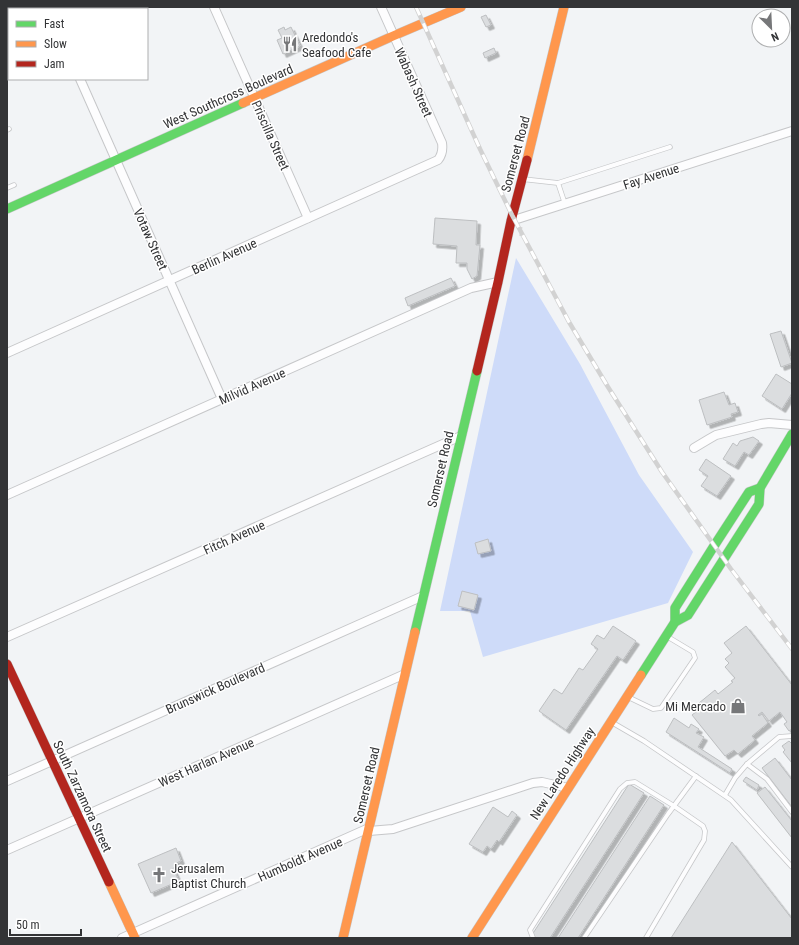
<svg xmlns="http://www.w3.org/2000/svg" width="799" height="945" font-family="'Roboto Condensed',sans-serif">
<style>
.green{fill:#cedbf9}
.building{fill:#dbdddf;stroke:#bdbfc1;filter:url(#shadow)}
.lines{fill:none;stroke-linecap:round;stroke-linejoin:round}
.lane-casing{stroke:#c6c7c9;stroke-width:5.5}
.street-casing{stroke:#c6c7c9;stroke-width:10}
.fast-casing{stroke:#c6c7c9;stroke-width:10}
.slow-casing{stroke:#c6c7c9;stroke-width:10}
.jam-casing{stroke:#c6c7c9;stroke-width:10}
.path{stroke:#d7d7d7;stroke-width:1.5;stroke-dasharray:3 3;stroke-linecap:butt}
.lane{stroke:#fdfdfe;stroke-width:4}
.street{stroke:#fdfdfe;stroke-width:8}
.fast{stroke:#63d668;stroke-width:9}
.slow{stroke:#ff974d;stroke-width:9}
.jam{stroke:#b3261e;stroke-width:9}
.rail-casing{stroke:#d2d2d2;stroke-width:4.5}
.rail{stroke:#fff;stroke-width:3;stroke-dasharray:9;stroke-linecap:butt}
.labels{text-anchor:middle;stroke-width:3;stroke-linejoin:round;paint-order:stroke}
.poi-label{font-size:13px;fill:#333436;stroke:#fff;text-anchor:start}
.street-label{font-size:13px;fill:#333436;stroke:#fff}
</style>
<defs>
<filter id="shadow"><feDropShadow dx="3.5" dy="3.5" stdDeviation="0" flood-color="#0004"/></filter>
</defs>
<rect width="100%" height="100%" fill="#f2f4f6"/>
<path class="green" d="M516 258 580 364 639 475 693 552 668 603 483 657 470 611H440Z"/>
<g class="building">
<path d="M486 15 491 25 486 27 481 17Z"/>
<path d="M284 27 285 30 291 27 300 46 283 54 277 40 282 38 278 30Z"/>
<path d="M494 48 496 53 485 58 483 53Z"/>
<path d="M435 218 477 221 476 245H480L477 276 472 279 467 269V263H456L457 246 433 244Z"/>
<path d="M451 278 455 286 408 306 405 298Z"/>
<path d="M781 331 792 363 781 367 770 334Z"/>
<path d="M776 374 792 384V393L782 409 762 396Z"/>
<path d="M724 392 729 405 735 403 738 412 731 414 732 417 707 425 699 400Z"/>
<path d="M753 437 759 441 749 455 744 452 735 466 723 459 733 443 737 446 740 441Z"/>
<path d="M706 459 731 476 717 496 701 486 708 476 699 470Z"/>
<path d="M488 539 491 551 478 554 475 543Z"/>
<path d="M462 591 478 595 474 610 458 606Z"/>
<path d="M613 626 636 641 623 660 617 656 566 730 539 711 554 689 562 694 579 668 583 670 598 649 591 644 597 635 604 639Z"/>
<path d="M746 626 792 685V729L789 731 784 724 787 722 780 712 769 721 762 712 758 715 759 716 762 714 768 723 752 736 755 740 738 754 734 750 725 756 692 715 702 707 699 703 715 690 718 694 733 682 731 681 735 678 725 667 729 663 725 659 732 653 724 643Z"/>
<path d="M674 718 689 728 691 724 699 729 696 733 704 737 698 747 732 769 730 773 666 732Z"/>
<path d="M789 741 792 744V763L783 752 785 750 782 746Z"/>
<path d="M775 758 792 780V807L762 768Z"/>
<path d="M746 777 759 785 757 790 743 781Z"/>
<path d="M629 784 644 793 550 938H530Z"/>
<path d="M765 787 792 821V838L757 793Z"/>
<path d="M650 796 664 805 578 938H558Z"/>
<path d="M493 807 508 817 512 811 517 815 499 842 497 840 491 849 487 846 483 852 469 844Z"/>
<path d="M732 842 792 919V938H671Z"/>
<path d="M176 848 181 861 174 864 176 867 173 868 179 881 151 893 138 864Z"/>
</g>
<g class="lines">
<defs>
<g id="lane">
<path d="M7 130 9 129"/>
<path d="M522 179 558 183 670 147"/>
<path d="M558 183 565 204"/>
<path d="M7 188 14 185"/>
<path d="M628 697 653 709 661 708 695 658 693 652 668 637"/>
<path d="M613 723 644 741 731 800 792 867"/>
<path d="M747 764 767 779 792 812"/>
<path d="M725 795 735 778 747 764 779 737 792 736"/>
<path d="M533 938 530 930 620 789 627 783 635 782 674 806 703 826 705 831 704 840 646 938"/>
<path d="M584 938 668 814 696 776"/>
</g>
<g id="street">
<path d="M48 7 49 9"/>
<path d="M214 7 308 218"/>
<path d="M135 9 139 7"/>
<path d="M7 66 9 65"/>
<path d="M80 79 222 399"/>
<path d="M511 221 792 131"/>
<path d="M7 353 438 160C442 155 443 150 442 143L381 7"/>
<path d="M694 448 709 439 716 435 761 424 769 423 792 425"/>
<path d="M7 495 471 288 498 282"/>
<path d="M7 637 461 436"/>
<path d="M7 781 423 596"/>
<path d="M369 831 393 829 533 783 542 782 568 788"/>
<path d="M7 850 405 674"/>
<path d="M122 938 369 828"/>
</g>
<g id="fast">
<path d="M7 209 243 103"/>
<path d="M675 622V608L714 546 749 492 760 488"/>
<path d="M415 632 477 371"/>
<path d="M641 675 675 622 688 615 759 504 760 488 792 434"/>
</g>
<g id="slow">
<path d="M243 103 393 36 461 7"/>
<path d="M527 160 564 7"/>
<path d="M109 882 135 938"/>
<path d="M343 938 415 632"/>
<path d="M472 938 641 675"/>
</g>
<g id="jam">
<path d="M477 371 498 282 511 221 527 160"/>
<path d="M7 664 109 882"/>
</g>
</defs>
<use href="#lane" class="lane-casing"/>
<use href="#street" class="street-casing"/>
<use href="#fast" class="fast-casing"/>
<use href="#slow" class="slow-casing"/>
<use href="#jam" class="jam-casing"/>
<path class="path" d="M520 236 522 226"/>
<use href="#lane" class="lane"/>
<use href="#street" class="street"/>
<use href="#fast" class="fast"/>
<use href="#slow" class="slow"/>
<use href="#jam" class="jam"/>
<defs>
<path id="rail" d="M416 7 480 149 512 215 569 322 608 387 662 472 731 569 792 649"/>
</defs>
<use href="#rail" class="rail-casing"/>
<use href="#rail" class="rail"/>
</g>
<defs>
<symbol id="restaurant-bare" viewBox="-9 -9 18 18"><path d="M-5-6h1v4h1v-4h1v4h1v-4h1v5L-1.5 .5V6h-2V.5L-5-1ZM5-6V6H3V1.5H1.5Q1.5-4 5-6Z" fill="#767779" stroke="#fff" stroke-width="2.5" paint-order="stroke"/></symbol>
<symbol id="shop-bare" viewBox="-9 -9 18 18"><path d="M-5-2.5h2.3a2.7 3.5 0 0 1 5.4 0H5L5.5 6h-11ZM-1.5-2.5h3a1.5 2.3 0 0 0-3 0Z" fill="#767779" stroke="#fff" stroke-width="2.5" paint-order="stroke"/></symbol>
<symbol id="church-bare" viewBox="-9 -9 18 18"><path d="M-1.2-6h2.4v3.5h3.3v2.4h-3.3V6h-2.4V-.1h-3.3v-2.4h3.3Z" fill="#767779" stroke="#fff" stroke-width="2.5" paint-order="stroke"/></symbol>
</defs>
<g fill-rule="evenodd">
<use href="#restaurant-bare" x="279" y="33" width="22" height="22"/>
<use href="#shop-bare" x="727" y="695" width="22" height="22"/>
<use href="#church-bare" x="148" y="864" width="22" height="22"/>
</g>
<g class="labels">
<g class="poi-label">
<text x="302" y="42">Aredondo's<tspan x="302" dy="15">Seafood Cafe</tspan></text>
<text x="726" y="711" text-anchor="end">Mi Mercado</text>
<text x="171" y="873">Jerusalem<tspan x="171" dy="15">Baptist Church</tspan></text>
</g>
<g class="street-label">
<text transform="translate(414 82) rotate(66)" y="5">Wabash Street</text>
<text transform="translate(228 96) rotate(-24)" y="5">West Southcross Boulevard</text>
<text transform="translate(271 135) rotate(66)" y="5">Priscilla Street</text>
<text transform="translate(515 154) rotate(-75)" y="5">Somerset Road</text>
<text transform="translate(651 176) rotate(-18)" y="5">Fay Avenue</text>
<text transform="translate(151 239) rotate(66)" y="5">Votaw Street</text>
<text transform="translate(224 256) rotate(-24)" y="5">Berlin Avenue</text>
<text transform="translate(252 386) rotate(-24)" y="5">Milvid Avenue</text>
<text transform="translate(440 469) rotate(-77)" y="5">Somerset Road</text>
<text transform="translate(234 537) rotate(-24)" y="5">Fitch Avenue</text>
<text transform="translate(215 688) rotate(-24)" y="5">Brunswick Boulevard</text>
<text transform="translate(206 762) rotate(-24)" y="5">West Harlan Avenue</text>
<text transform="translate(562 773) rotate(-57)" y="5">New Laredo Highway</text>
<text transform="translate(366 785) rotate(-77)" y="5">Somerset Road</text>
<text transform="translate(83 796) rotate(65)" y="5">South Zarzamora Street</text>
<text transform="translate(300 859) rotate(-24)" y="5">Humboldt Avenue</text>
</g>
</g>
<rect width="799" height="945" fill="none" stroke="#333436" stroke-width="16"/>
<rect x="8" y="8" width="140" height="72" fill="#ffffff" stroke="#adaeaf"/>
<rect x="16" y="21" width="20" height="6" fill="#63d668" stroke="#adaeaf"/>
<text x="44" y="28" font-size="12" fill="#333436">Fast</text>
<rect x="16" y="41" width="20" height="6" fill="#ff974d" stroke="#adaeaf"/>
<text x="44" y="48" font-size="12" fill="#333436">Slow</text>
<rect x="16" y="61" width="20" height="6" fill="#b3261e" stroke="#adaeaf"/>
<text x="44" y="68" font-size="12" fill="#333436">Jam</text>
<g transform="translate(771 28) rotate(156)"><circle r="19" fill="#ffffff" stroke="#adaeaf"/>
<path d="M0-3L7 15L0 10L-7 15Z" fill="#767779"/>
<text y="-6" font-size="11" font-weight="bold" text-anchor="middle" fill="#333436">N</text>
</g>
<path d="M10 929v6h71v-6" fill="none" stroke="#333436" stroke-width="2"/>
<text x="16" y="929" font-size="12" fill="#333436" stroke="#ffffff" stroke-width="3" paint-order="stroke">50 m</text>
</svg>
